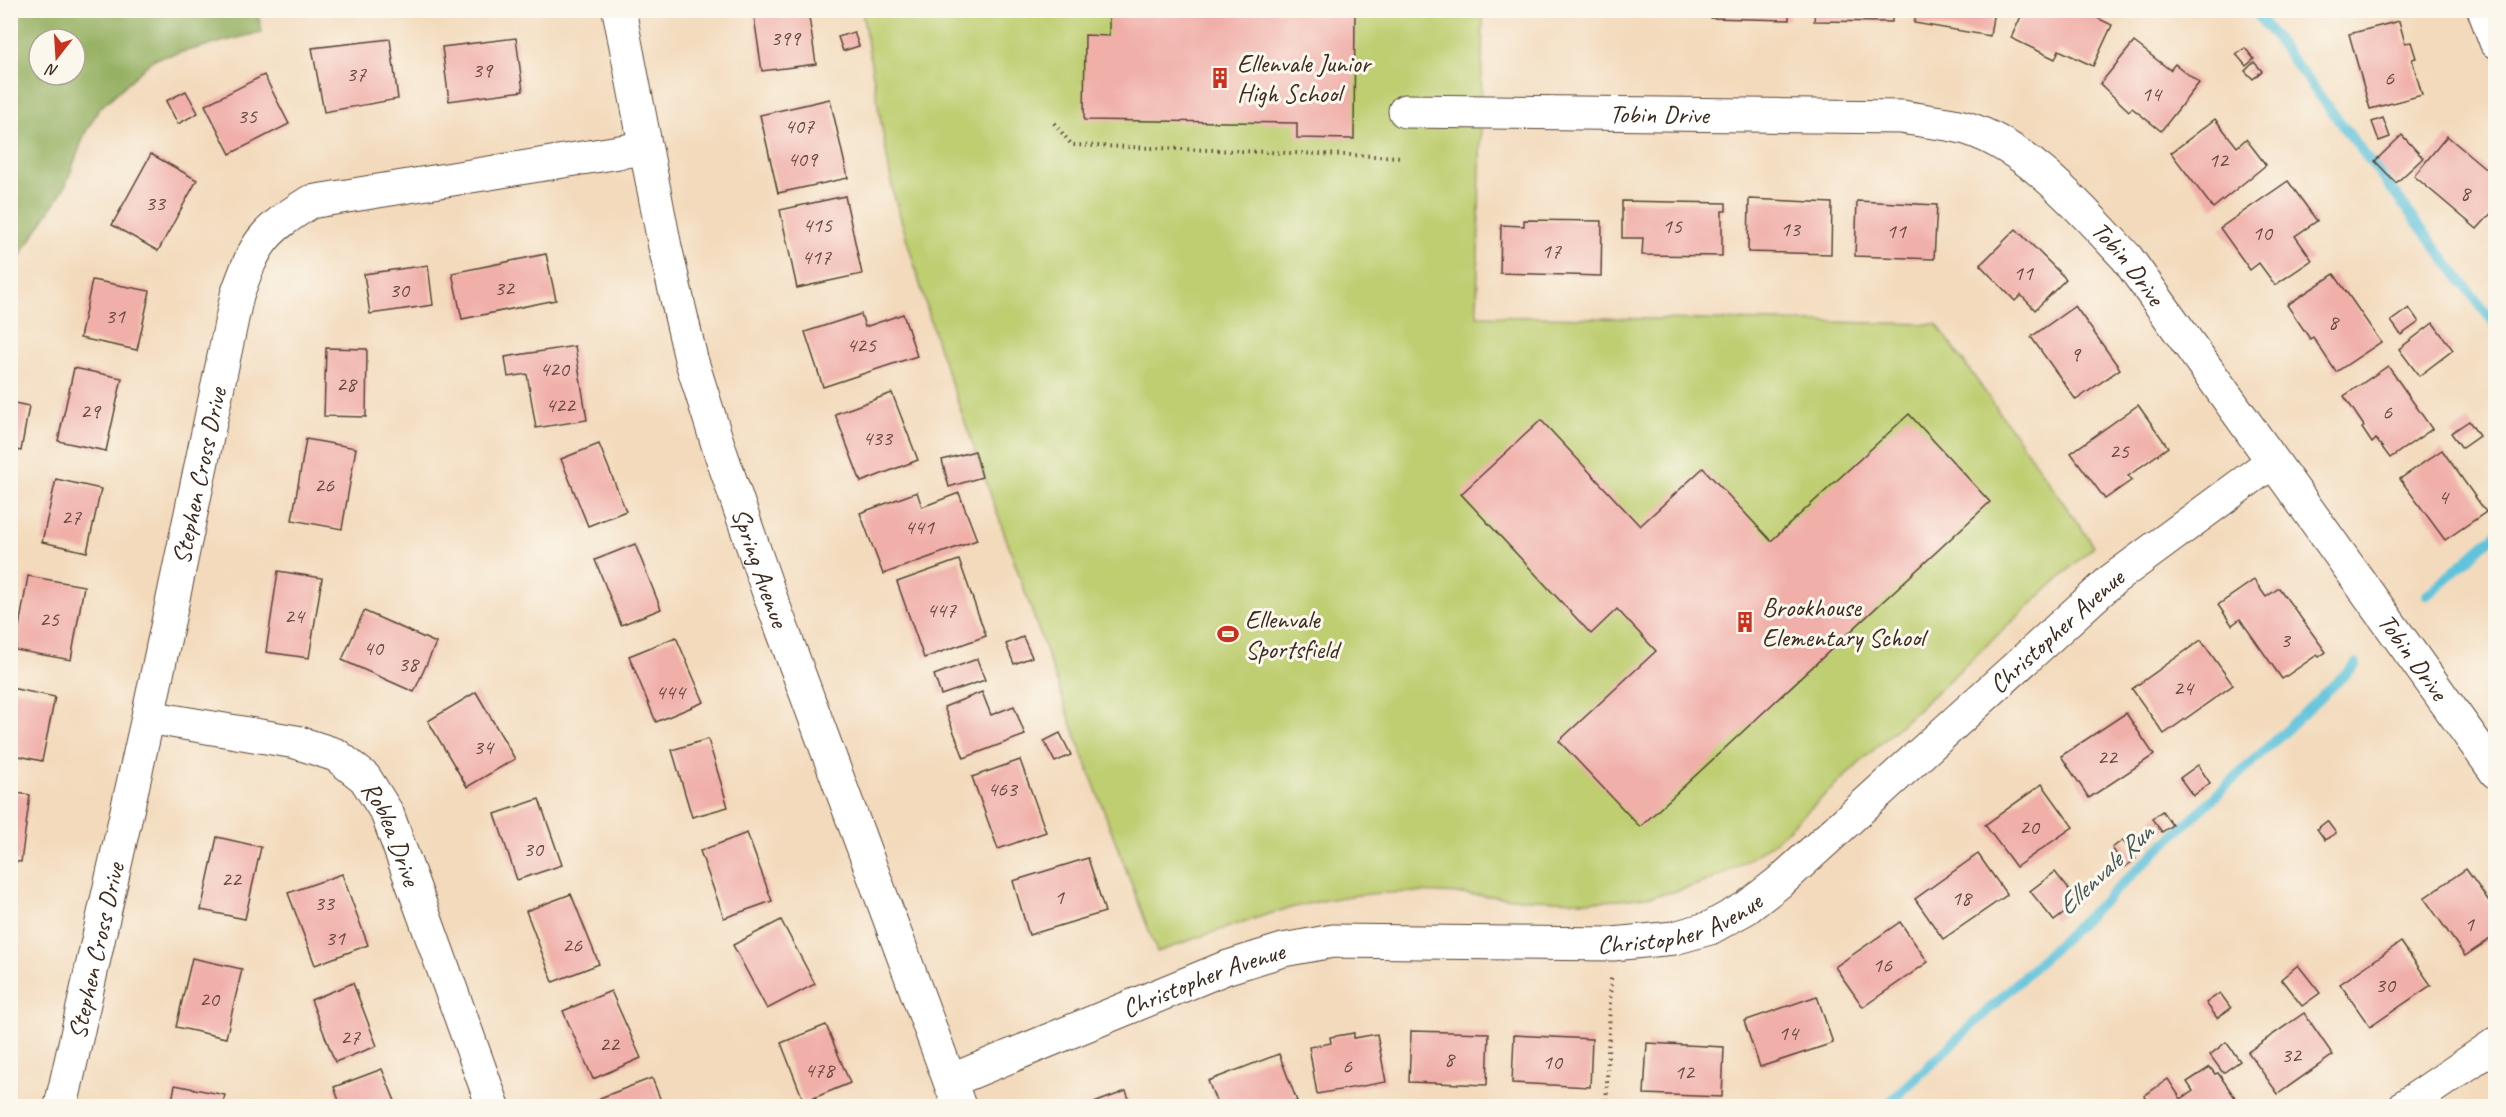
<svg xmlns="http://www.w3.org/2000/svg" width="2506" height="1117" font-family="Caveat,sans-serif">
<style>
.green{fill:#bece71;stroke:#7c7c48;stroke-width:1.5}
.forest{fill:#96b163;stroke:#686e40;stroke-width:1.5;fill-rule:evenodd}
.lines{fill:none;stroke-linecap:round;stroke-linejoin:round}
.stream{stroke:#5ec3db;stroke-width:10}
.building{fill:#f0afa9}
.minor-casing{stroke:#574436;stroke-width:35}
.path{stroke:#574436;stroke-width:4;stroke-dasharray:1.5 4.5;stroke-linecap:butt}
.minor{stroke:#fff;stroke-width:33}
.labels{text-anchor:middle;stroke-width:6;stroke-linejoin:round;paint-order:stroke}
.number-label{font-size:22px;fill:#684b41}
.poi-label{font-size:26px;fill:#3b2a1e;stroke:#fbf7ec;text-anchor:start}
.street-label{font-size:26px;fill:#3b2a1e;stroke:#fbf7ec}
.water-label{font-size:27px;font-style:italic;fill:#465857;stroke:#fbf7ec}
</style>
<rect width="100%" height="100%" fill="#fbf7ec"/>
<filter id="ink" filterUnits="userSpaceOnUse"><feTurbulence type="fractalNoise" baseFrequency=".0167" numOctaves="2"/><feDisplacementMap in="SourceGraphic" scale="12" xChannelSelector="R" yChannelSelector="G"/><feConvolveMatrix kernelMatrix="1 2 1 2 8 2 1 2 1" color-interpolation-filters="sRGB"/></filter>
<filter id="wash" filterUnits="userSpaceOnUse"><feTurbulence type="fractalNoise" baseFrequency=".008" numOctaves="4" result="noise"/><feDisplacementMap in="SourceGraphic" scale="24" xChannelSelector="R" yChannelSelector="G"/><feGaussianBlur stdDeviation="1.35" result="paint"/><feColorMatrix in="noise" values="0 0 0 0 0 0 0 0 0 0 0 0 0 0 0 0 0 1.4 0 .05"/><feComposite in="paint" operator="in"/></filter>
<g filter="url(#wash)">
<rect width="100%" height="100%" fill="#f3dabc"/>
<path class="green" d="M862 11H1483L1477 316 1937 324 2094 546 1774 842C1751 859 1726 875 1699 884 1597 920 1489 887 1384 893 1304 897 1231 926 1157 952L1077 739 938 346 893 192Z"/>
<path class="forest" d="M11 10 257 11 262 32 154 59 99 109 85 133 65 187 18 259 11 276ZM39 39H75V75H39Z"/>
<g class="lines">
<g class="stream">
<path d="M2254 10 2496 326"/>
<path d="M2427 595 2496 534"/>
<path d="M1886 1106 2356 664"/>
</g>
</g>
<g id="blocks">
<g class="building">
<path d="M753 10H808L816 64 762 71Z"/>
<path d="M1109 10H1355L1354 139 1297 138V123L1084 120 1085 35 1109 36Z"/>
<path d="M1711 10H1789V20L1711 18Z"/>
<path d="M1815 10H1892V22L1814 21Z"/>
<path d="M1917 10H1994L1990 36 1914 23Z"/>
<path d="M2024 10H2081L2112 25 2093 66 2059 50 2055 59 2011 38Z"/>
<path d="M2399 21 2405 43 2411 42 2416 58 2412 59 2422 95 2370 109 2349 34Z"/>
<path d="M854 32 859 46 843 51 838 37Z"/>
<path d="M516 38 523 91 449 101 442 47Z"/>
<path d="M390 39 398 99 324 112 312 48Z"/>
<path d="M2134 42 2170 70 2175 64 2199 83 2161 131 2132 108 2129 111 2100 84Z"/>
<path d="M2245 48 2254 59 2246 66 2236 54Z"/>
<path d="M2254 62 2262 71 2253 79 2245 71Z"/>
<path d="M264 75 289 124 230 154 205 105Z"/>
<path d="M186 91 198 113 178 124 166 101Z"/>
<path d="M830 99 848 178 778 193 760 115Z"/>
<path d="M2383 118 2390 137 2379 141 2372 122Z"/>
<path d="M2215 119 2237 147 2246 139 2266 165 2213 208 2171 153Z"/>
<path d="M2402 135 2423 158 2396 183 2375 161Z"/>
<path d="M2447 136 2496 177V208L2477 229 2414 176Z"/>
<path d="M151 154 197 180 158 251 112 225Z"/>
<path d="M2288 181 2317 221 2295 236 2312 260 2275 285 2259 263 2250 270 2220 228Z"/>
<path d="M845 196 862 274 797 288 780 210Z"/>
<path d="M1749 199 1832 203 1831 254 1748 252Z"/>
<path d="M1622 201 1726 203V211H1722V256L1642 255 1643 238H1622Z"/>
<path d="M1857 201 1937 205 1934 259 1855 256Z"/>
<path d="M1524 220 1602 221 1601 276 1500 273 1501 225 1524 226Z"/>
<path d="M2016 229 2066 279 2035 310 2021 295 2015 301 1980 265Z"/>
<path d="M546 254 556 300 462 319 452 273Z"/>
<path d="M428 265 433 305 370 314 364 274Z"/>
<path d="M2334 274 2381 342 2336 372 2313 337 2310 339 2287 305Z"/>
<path d="M92 280 150 291 137 350 80 338Z"/>
<path d="M2075 306 2120 369 2076 400 2031 337Z"/>
<path d="M2409 308 2419 322 2401 335 2391 321Z"/>
<path d="M861 314 865 327 903 314 917 356 823 387 805 332Z"/>
<path d="M2433 323 2453 350 2419 376 2399 349Z"/>
<path d="M575 346 587 420 536 428 527 374 508 377 505 357Z"/>
<path d="M326 348 367 349 366 417 324 416Z"/>
<path d="M2388 366 2432 429 2390 458 2376 439 2372 443 2362 428 2364 426 2344 396Z"/>
<path d="M74 368 122 378 106 451 58 441Z"/>
<path d="M892 393 918 460 861 482 835 414Z"/>
<path d="M10 402 29 406 21 451 10 449Z"/>
<path d="M2138 405 2168 447 2128 476 2132 480 2105 499 2071 453Z"/>
<path d="M1909 414 1990 502 1640 827 1559 741 1656 651 1617 609 1591 634 1461 494 1541 420 1640 526 1703 468 1771 541Z"/>
<path d="M2469 421 2479 436 2462 448 2451 433Z"/>
<path d="M306 439 356 448 342 529 292 520Z"/>
<path d="M599 444 626 511 588 526 561 459Z"/>
<path d="M2442 450 2486 512 2445 540 2400 479Z"/>
<path d="M975 451 982 477 949 487 942 460Z"/>
<path d="M56 479 101 489 87 552 42 542Z"/>
<path d="M917 492 922 507 959 493 977 540 883 574 860 513Z"/>
<path d="M635 544 661 609 621 625 595 560Z"/>
<path d="M959 560 986 636 924 658 897 582Z"/>
<path d="M278 571 322 578 309 658 266 652Z"/>
<path d="M28 576 84 586 71 660 15 650Z"/>
<path d="M2254 580 2266 597 2279 588 2326 652 2319 657 2317 655 2282 679 2240 619 2232 625 2218 605Z"/>
<path d="M364 611 436 643 414 692 342 660Z"/>
<path d="M676 637 704 702 656 722 629 656Z"/>
<path d="M1023 637 1032 657 1014 664 1006 644Z"/>
<path d="M2201 640 2233 685 2164 734 2132 689Z"/>
<path d="M977 659 985 680 941 695 934 675Z"/>
<path d="M11 688 55 697 42 761 10 754Z"/>
<path d="M476 692 515 759 467 787 428 721Z"/>
<path d="M982 692 991 715 1014 706 1025 735 964 758 944 707Z"/>
<path d="M2126 713 2154 755 2089 798 2061 756Z"/>
<path d="M1060 733 1071 755 1055 762 1044 741Z"/>
<path d="M708 739 728 807 692 817 672 750Z"/>
<path d="M1020 760 1046 832 998 849 972 777Z"/>
<path d="M2198 765 2210 783 2193 796 2180 778Z"/>
<path d="M2042 784 2073 827 2016 867 1985 825Z"/>
<path d="M10 792 30 795 21 862 10 861Z"/>
<path d="M539 799 562 865 517 880 495 814Z"/>
<path d="M2162 811 2172 825 2162 832 2152 819Z"/>
<path d="M2327 821 2336 833 2325 840 2317 829Z"/>
<path d="M747 833 772 901 724 918 700 851Z"/>
<path d="M217 837 261 847 245 919 201 910Z"/>
<path d="M2123 840 2136 859 2125 867 2112 848Z"/>
<path d="M1978 854 2007 895 1943 939 1915 899Z"/>
<path d="M1088 858 1105 912 1029 935 1013 881Z"/>
<path d="M2466 869 2496 911V935L2465 956 2424 898Z"/>
<path d="M2055 872 2079 902 2054 921 2030 891Z"/>
<path d="M342 874 368 945 315 965 288 893Z"/>
<path d="M571 894 599 964 553 982 526 911Z"/>
<path d="M781 920 815 984 767 1009 733 945Z"/>
<path d="M1900 922 1928 962 1863 1007 1835 967Z"/>
<path d="M2401 942 2431 985 2370 1027 2340 984Z"/>
<path d="M192 958 242 969 226 1038 176 1027Z"/>
<path d="M2298 965 2320 993 2302 1006 2281 979Z"/>
<path d="M353 983 377 1046 335 1062 311 1000Z"/>
<path d="M611 991 641 1058 593 1079 563 1011Z"/>
<path d="M2220 993 2231 1008 2217 1018 2206 1003Z"/>
<path d="M1817 996 1833 1043 1760 1067 1744 1021Z"/>
<path d="M2304 1013 2333 1055 2278 1094 2248 1052Z"/>
<path d="M826 1025 850 1083 804 1102 781 1043Z"/>
<path d="M1411 1031 1489 1033 1487 1085 1409 1082Z"/>
<path d="M1354 1033V1038L1377 1034 1386 1082 1317 1094 1309 1047 1331 1043 1330 1037Z"/>
<path d="M1514 1035 1592 1039 1590 1087 1512 1083Z"/>
<path d="M2226 1042 2240 1061 2223 1073 2210 1055Z"/>
<path d="M1647 1043 1724 1047 1722 1097 1644 1094Z"/>
<path d="M1279 1054 1297 1101 1282 1106H1218L1208 1081Z"/>
<path d="M2210 1067 2215 1074 2218 1073 2241 1106H2151L2144 1096 2168 1079 2181 1099 2193 1091 2187 1082Z"/>
<path d="M382 1069 397 1106H341L334 1087Z"/>
<path d="M652 1078 663 1106H604L600 1098Z"/>
<path d="M175 1085 225 1095 222 1106H171Z"/>
<path d="M1126 1091 1132 1106H1086Z"/>
</g>
</g>
</g>
<g filter="url(#ink)">
<use href="#blocks" fill-opacity="0" stroke="#574436" stroke-width="1.5"/>
<g class="lines">
<defs>
<g id="minor">
<path id="s1" d="M619 10 665 247 691 359 719 448 770 596 959 1106"/>
<path d="M2484 10 2496 42"/>
<path id="s2" d="M1405 111 1902 117C1922 121 1946 122 1966 128 2030 148 2082 210 2127 258L2496 772"/>
<path id="s3" d="M148 717 296 742 336 755 365 778 387 813 493 1106"/>
<path id="s4" d="M950 1081 1225 968 1283 950 1333 941 1613 944 1674 938 1710 928 1746 908 1782 880 2112 580 2272 462"/>
<path id="s5" d="M61 1106 148 717 237 295C256 242 261 233 310 202L644 148"/>
<path d="M2405 1106 2496 1044"/>
</g>
</defs>
<use href="#minor" class="minor-casing"/>
<g class="path">
<path d="M1054 123 1072 145 1403 157"/>
<path d="M1606 1106 1611 978"/>
</g>
<use href="#minor" class="minor"/>
</g>
</g>
<defs>
<symbol id="building-bare" viewBox="-9 -9 18 18"><path d="M-4-6H4V6H1V3H-1V6H-4ZM-2.5-4.3h1.7v1.8h-1.7ZM.8-4.3h1.7v1.8H.8ZM-2.5-1h1.7V.8h-1.7ZM.8-1h1.7V.8H.8Z" fill="#c8321e" stroke="#fbf7ec" stroke-width="2.5" paint-order="stroke"/></symbol>
<symbol id="stadium-bare" viewBox="-9 -9 18 18"><path d="M0-5a6.5 5 0 1 0 0 10a6.5 5 0 1 0 0-10ZM-3.5-1.8h7v3.6h-7Z" fill="#c8321e" stroke="#fbf7ec" stroke-width="2.5" paint-order="stroke"/></symbol>
</defs>
<g fill-rule="evenodd">
<use href="#building-bare" x="1205" y="63" width="30" height="30"/>
<use href="#building-bare" x="1730" y="607" width="30" height="30"/>
<use href="#stadium-bare" x="1213" y="619" width="30" height="30"/>
</g>
<g class="labels">
<g class="number-label">
<text x="785" y="45">399</text>
<text x="482" y="77">39</text>
<text x="356" y="81">37</text>
<text x="2389" y="85">6</text>
<text x="2151" y="101">14</text>
<text x="247" y="123">35</text>
<text x="799" y="133">407</text>
<text x="802" y="166">409</text>
<text x="2218" y="167">12</text>
<text x="2465" y="200">8</text>
<text x="155" y="210">33</text>
<text x="817" y="232">415</text>
<text x="1672" y="233">15</text>
<text x="1790" y="236">13</text>
<text x="1896" y="238">11</text>
<text x="2262" y="240">10</text>
<text x="1551" y="258">17</text>
<text x="816" y="264">417</text>
<text x="2023" y="280">11</text>
<text x="504" y="295">32</text>
<text x="399" y="297">30</text>
<text x="115" y="323">31</text>
<text x="2333" y="329">8</text>
<text x="861" y="352">425</text>
<text x="2075" y="361">9</text>
<text x="554" y="376">420</text>
<text x="346" y="391">28</text>
<text x="560" y="412">422</text>
<text x="90" y="418">29</text>
<text x="2387" y="419">6</text>
<text x="877" y="445">433</text>
<text x="2119" y="458">25</text>
<text x="324" y="492">26</text>
<text x="2443" y="504">4</text>
<text x="71" y="524">27</text>
<text x="919" y="534">441</text>
<text x="941" y="617">447</text>
<text x="294" y="623">24</text>
<text x="49" y="626">25</text>
<text x="2285" y="647">3</text>
<text x="373" y="655">40</text>
<text x="408" y="671">38</text>
<text x="2183" y="695">24</text>
<text x="670" y="699">444</text>
<text x="483" y="754">34</text>
<text x="2107" y="764">22</text>
<text x="1002" y="796">463</text>
<text x="2029" y="834">20</text>
<text x="533" y="856">30</text>
<text x="231" y="886">22</text>
<text x="1059" y="904">1</text>
<text x="1961" y="905">18</text>
<text x="324" y="910">33</text>
<text x="2469" y="931">1</text>
<text x="335" y="945">31</text>
<text x="572" y="952">26</text>
<text x="1882" y="972">16</text>
<text x="2385" y="992">30</text>
<text x="209" y="1006">20</text>
<text x="1788" y="1040">14</text>
<text x="350" y="1044">27</text>
<text x="609" y="1051">22</text>
<text x="2291" y="1062">32</text>
<text x="1449" y="1066">8</text>
<text x="1552" y="1069">10</text>
<text x="1347" y="1073">6</text>
<text x="819" y="1077">478</text>
<text x="1684" y="1079">12</text>
</g>
<g class="poi-label">
<text x="1237" y="72">Ellenvale Junior<tspan x="1237" dy="30">High School</tspan></text>
<text x="1762" y="616">Brookhouse<tspan x="1762" dy="30">Elementary School</tspan></text>
<text x="1245" y="628">Ellenvale<tspan x="1245" dy="30">Sportsfield</tspan></text>
</g>
<g class="street-label">
<text dy="9" stroke="none"><textPath href="#s2" startOffset="254">Tobin Drive</textPath></text>
<text dy="9" stroke="none"><textPath href="#s2" startOffset="776">Tobin Drive</textPath></text>
<text dy="9" stroke="none"><textPath href="#s5" startOffset="645">Stephen Cross Drive</textPath></text>
<text dy="9" stroke="none"><textPath href="#s1" startOffset="576">Spring Avenue</textPath></text>
<text dy="9" stroke="none"><textPath href="#s4" startOffset="1245">Christopher Avenue</textPath></text>
<text dy="9" stroke="none"><textPath href="#s2" startOffset="1262">Tobin Drive</textPath></text>
<text dy="9" stroke="none"><textPath href="#s3" startOffset="291">Roblea Drive</textPath></text>
<text dy="9" stroke="none"><textPath href="#s4" startOffset="759">Christopher Avenue</textPath></text>
<text dy="9" stroke="none"><textPath href="#s5" startOffset="159">Stephen Cross Drive</textPath></text>
<text dy="9" stroke="none"><textPath href="#s4" startOffset="273">Christopher Avenue</textPath></text>
</g>
<g class="water-label">
<text transform="translate(2105 869) rotate(-43)" y="9">Ellenvale Run</text>
</g>
</g>
<rect width="2506" height="1117" fill="none" stroke="#fbf7ec" stroke-width="36"/>
<g transform="translate(57 57) rotate(197)"><circle r="28" fill="#fbf7ec" stroke="#aea59a" stroke-width="1.5"/>
<path d="M0-4.5L10 22L0 15L-10 22Z" fill="#c8321e"/>
<text y="-9" font-size="16" font-weight="bold" text-anchor="middle" fill="#3b2a1e">N</text>
</g>
</svg>
